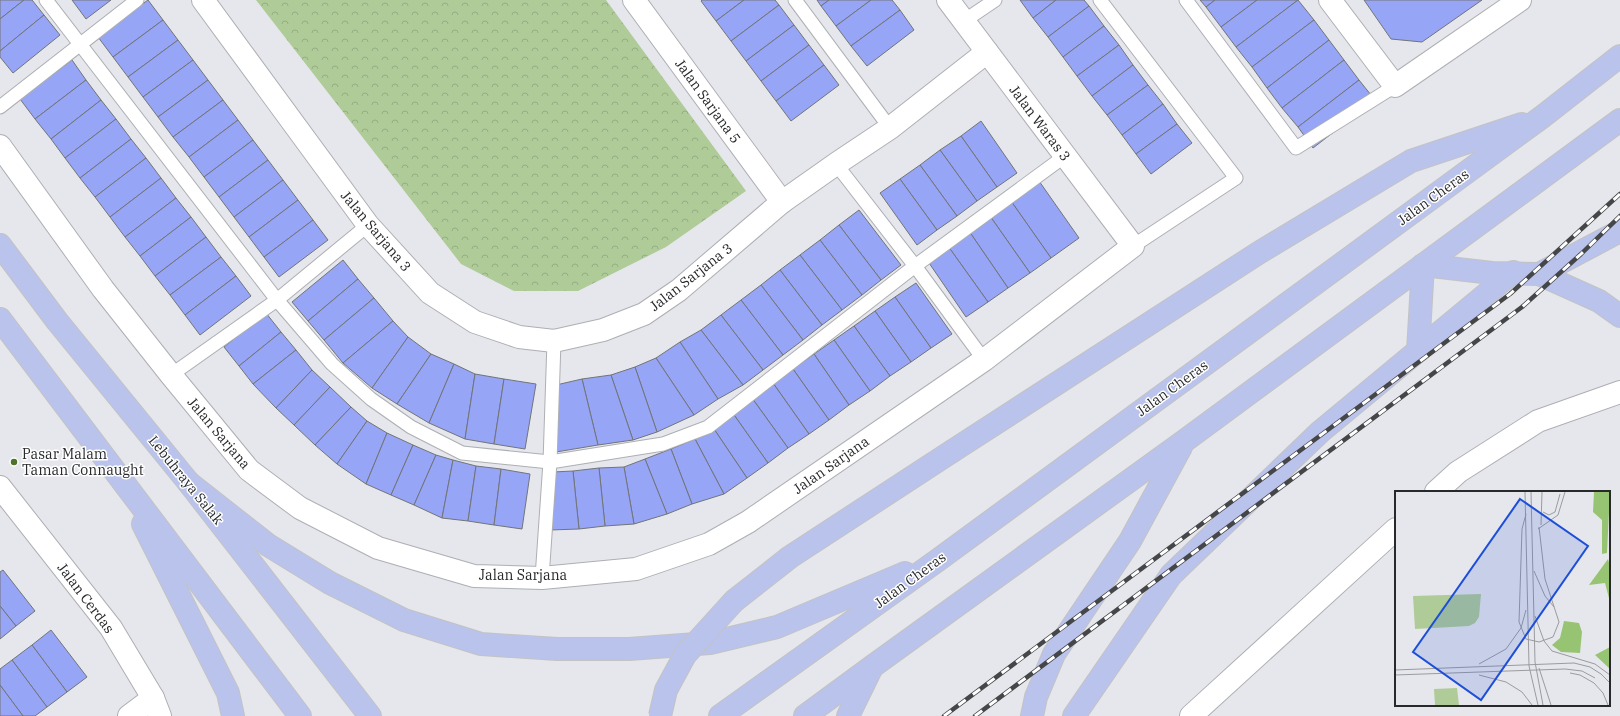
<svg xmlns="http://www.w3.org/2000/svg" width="1620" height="716" font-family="'IBM Plex Serif',serif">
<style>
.park{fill:url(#park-crowns)}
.building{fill:#96a5f6;stroke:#727478}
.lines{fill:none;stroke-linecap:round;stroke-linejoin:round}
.lane-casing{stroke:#adafb3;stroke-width:15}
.street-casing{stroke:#adafb3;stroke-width:24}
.highway-casing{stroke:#c3c3c4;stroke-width:24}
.lane{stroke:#fff;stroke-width:13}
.street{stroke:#fff;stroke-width:22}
.highway{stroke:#bac3ec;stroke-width:22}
.rail-casing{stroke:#454648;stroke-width:4.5}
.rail{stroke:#fff;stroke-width:3;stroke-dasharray:9;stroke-linecap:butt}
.highway-bridge-casing{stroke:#c3c3c4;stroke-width:24;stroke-linecap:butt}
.highway-bridge{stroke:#bac3ec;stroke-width:22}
.poi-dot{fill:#4d722b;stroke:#fff;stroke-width:1.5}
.labels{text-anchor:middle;stroke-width:3;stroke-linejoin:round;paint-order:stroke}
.street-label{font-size:14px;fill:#28292b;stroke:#fff}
.poi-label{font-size:14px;fill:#28292b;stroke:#fff;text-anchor:start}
.inset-road{fill:none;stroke:#9a9b9f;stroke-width:1}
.view{fill:#1d4ed8;fill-opacity:0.15;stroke:#1d4ed8;stroke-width:2}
.inset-edge{fill:none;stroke:#28292b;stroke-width:2}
</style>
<defs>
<pattern id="park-crowns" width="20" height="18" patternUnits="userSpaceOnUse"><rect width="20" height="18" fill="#aecb98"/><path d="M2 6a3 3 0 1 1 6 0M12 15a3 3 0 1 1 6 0" fill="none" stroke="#96ae83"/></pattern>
</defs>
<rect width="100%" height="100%" fill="#e6e7ec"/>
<path class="park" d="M256 0H606L746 191 666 247 578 291H514L461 264Z"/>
<g class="building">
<path d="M0 0H24L0 19Z"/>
<path d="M24 0H32L44 15 0 51V19Z"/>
<path d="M72 0H111L86 19Z"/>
<path d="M148 0 163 20 113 57 98 37Z"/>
<path d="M702 0H744L716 21 701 1Z"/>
<path d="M744 0H775L779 5 731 41 716 21Z"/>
<path d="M817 0H829L821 6Z"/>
<path d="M829 0H871L836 26 821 6Z"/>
<path d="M871 0H892L900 10 851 46 836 26Z"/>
<path d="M1020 0H1056L1033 18Z"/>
<path d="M1056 0H1084L1089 6 1048 37 1033 18Z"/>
<path d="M1200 0H1215L1206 7Z"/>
<path d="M1215 0H1257L1221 27 1206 7Z"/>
<path d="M1257 0H1298L1236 47 1221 27Z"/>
<path d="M1298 0 1314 20 1252 67 1236 47Z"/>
<path d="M1364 0H1482L1422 42 1391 39Z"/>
<path d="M779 5 794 25 746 61 731 41Z"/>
<path d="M1089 6 1104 26 1063 57 1048 37Z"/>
<path d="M900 10 914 30 867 66 851 46Z"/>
<path d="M44 15 60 35 13 73 0 57V51Z"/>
<path d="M163 20 178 40 128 77 113 57Z"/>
<path d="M1314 20 1329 40 1267 88 1252 67Z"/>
<path d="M794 25 809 45 761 81 746 61Z"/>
<path d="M1104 26 1119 45 1077 76 1063 57Z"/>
<path d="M178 40 193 60 143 97 128 77Z"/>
<path d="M1329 40 1344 60 1282 108 1267 88Z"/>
<path d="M809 45 824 65 776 101 761 81Z"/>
<path d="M1119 45 1133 65 1092 96 1077 76Z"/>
<path d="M72 60 86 80 35 119 20 99Z"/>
<path d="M193 60 208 80 158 117 143 97Z"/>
<path d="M1344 60 1359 80 1298 127 1282 108Z"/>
<path d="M824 65 839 85 791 121 776 101Z"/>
<path d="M1133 65 1148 85 1107 115 1092 96Z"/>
<path d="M86 80 101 100 51 139 35 119Z"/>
<path d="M208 80 223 100 173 137 158 117Z"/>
<path d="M1359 80 1375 100 1313 148 1298 127Z"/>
<path d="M1148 85 1163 104 1122 135 1107 115Z"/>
<path d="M101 100 116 119 65 158 51 139Z"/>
<path d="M223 100 238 120 189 157 173 137Z"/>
<path d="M1163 104 1177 124 1136 154 1122 135Z"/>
<path d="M116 119 131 139 80 178 65 158Z"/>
<path d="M238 120 253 140 204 177 189 157Z"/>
<path d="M981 121 1017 173 997 187 961 136Z"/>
<path d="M1177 124 1192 143 1151 174 1136 154Z"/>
<path d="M961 136 997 187 977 201 940 150Z"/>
<path d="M131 139 146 158 95 197 80 178Z"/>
<path d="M253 140 268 160 219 197 204 177Z"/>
<path d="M940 150 977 201 957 216 920 165Z"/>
<path d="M146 158 161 178 110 217 95 197Z"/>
<path d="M268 160 283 180 234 217 219 197Z"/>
<path d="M920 165 957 216 937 230 900 179Z"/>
<path d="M161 178 176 198 125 237 110 217Z"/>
<path d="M900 179 937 230 917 245 880 193Z"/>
<path d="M283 180 298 200 249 237 234 217Z"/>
<path d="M1039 181 1079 238 1051 258 1011 201Z"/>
<path d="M176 198 191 217 140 256 125 237Z"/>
<path d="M298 200 313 220 264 257 249 237Z"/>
<path d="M1011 201 1051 258 1030 273 990 216Z"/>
<path d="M859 210 901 265 881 280 839 225Z"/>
<path d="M990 216 1030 273 1008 288 969 231Z"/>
<path d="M191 217 206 237 155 276 140 256Z"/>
<path d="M313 220 328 240 279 277 264 257Z"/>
<path d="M839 225 881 280 862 295 820 240Z"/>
<path d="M969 231 1008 288 988 302 948 246Z"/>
<path d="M206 237 221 257 170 295 155 276Z"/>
<path d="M820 240 862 295 842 310 800 255Z"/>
<path d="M948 246 988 302 966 317 927 260Z"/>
<path d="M800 255 842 310 822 325 780 270Z"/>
<path d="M221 257 236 276 185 315 170 295Z"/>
<path d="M343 260 358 279 308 321 292 302Z"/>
<path d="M780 270 822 325 803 340 761 285Z"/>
<path d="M236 276 251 296 200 335 185 315Z"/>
<path d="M358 279 374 298 324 340 308 321Z"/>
<path d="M916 283 952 334 931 348 895 297Z"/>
<path d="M761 285 803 340 783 355 741 300Z"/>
<path d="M895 297 931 348 911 362 875 311Z"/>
<path d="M374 298 393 321 343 363 324 340Z"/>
<path d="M741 300 783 355 763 370 721 315Z"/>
<path d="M875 311 911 362 890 376 854 326Z"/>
<path d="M266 313 281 332 239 366 224 347Z"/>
<path d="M721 315 763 370 743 385 701 330Z"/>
<path d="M393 321 408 337 372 388 343 363Z"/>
<path d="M854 326 890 376 870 391 834 340Z"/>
<path d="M701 330 743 385 718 399 680 342Z"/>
<path d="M281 332 296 350 253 384 239 366Z"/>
<path d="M408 337 431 354 397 404 372 388Z"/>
<path d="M834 340 870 391 849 405 814 354Z"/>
<path d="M680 342 718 399 694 415 656 358Z"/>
<path d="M296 350 312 370 276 408 253 384Z"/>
<path d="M431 354 454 364 429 423 397 404Z"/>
<path d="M814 354 849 405 829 420 793 369Z"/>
<path d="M656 358 694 415 657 432 635 367Z"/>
<path d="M454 364 475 374 465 439 429 423Z"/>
<path d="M635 367 657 432 633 440 611 375Z"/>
<path d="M793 369 829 420 809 434 773 383Z"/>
<path d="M312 370 330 387 294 425 276 408Z"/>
<path d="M475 374 504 379 494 444 465 439Z"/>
<path d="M611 375 633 440 598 445 582 379Z"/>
<path d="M504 379 536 384 525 449 494 444Z"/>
<path d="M582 379 598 445 556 452V385Z"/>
<path d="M773 383 809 434 788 448 752 398Z"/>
<path d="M330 387 351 407 315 445 294 425Z"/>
<path d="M752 398 788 448 768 463 732 412Z"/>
<path d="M351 407 367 421 337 464 315 445Z"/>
<path d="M732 412 768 463 747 478 712 426Z"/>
<path d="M367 421 387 433 366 484 337 464Z"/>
<path d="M712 426 747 478 724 494 695 439Z"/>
<path d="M387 433 413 445 391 495 366 484Z"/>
<path d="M695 439 724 494 692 504 671 449Z"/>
<path d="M413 445 436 455 414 505 391 495Z"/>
<path d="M671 449 692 504 667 514 645 459Z"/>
<path d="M436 455 453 460 442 518 414 505Z"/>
<path d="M645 459 667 514 634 524 624 467Z"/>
<path d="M453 460 476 466 468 521 442 518Z"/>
<path d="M476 466 501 469 494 525 468 521Z"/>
<path d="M624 467 634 524 605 526 599 468Z"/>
<path d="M599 468 605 526 579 529 573 471Z"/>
<path d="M501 469 530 474 522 529 494 525Z"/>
<path d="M573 471 579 529 550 530 553 472Z"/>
<path d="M3 570 35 611 16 626 0 606V572Z"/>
<path d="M0 606 16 626 0 639Z"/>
<path d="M51 630 87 677 67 692 32 645Z"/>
<path d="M32 645 67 692 47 707 12 660Z"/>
<path d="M12 660 47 707 35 716H23L0 685V669Z"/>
<path d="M0 685 23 716H0Z"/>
</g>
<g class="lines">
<defs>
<g id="lane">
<path d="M46 0 277 300 332 364 371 399 411 427 462 453 550 462 663 444 708 427 915 266 1065 156"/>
<path d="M795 0 890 128"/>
<path d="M1100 0 1236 178 1133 246"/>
<path d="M1186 0 1296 148 1395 86"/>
<path d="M964 21 995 0"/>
<path d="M0 107 137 0"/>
<path d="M836 164 915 266 984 360"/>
<path d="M171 375 277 300 368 225"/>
<path d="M542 578 550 462 554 341"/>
</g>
<g id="street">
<path d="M203 0 368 225 430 293 475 322 519 337 554 341 603 330 644 314 679 290 782 202 836 164 890 128 987 52"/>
<path d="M634 0 782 202"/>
<path d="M1330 0 1395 86 1520 0"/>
<path d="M0 146 103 289 171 375 249 470 300 508 378 548 474 576 542 578 636 569 709 544 748 522 984 360 1133 246 948 0"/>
<path d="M0 487 111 628 153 698 160 716"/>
<path d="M1436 492 1458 472 1538 421 1620 392"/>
<path d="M129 716 153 698"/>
<path d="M1191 716 1396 529"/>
</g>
<g id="highway">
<path d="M0 245 57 321 189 483 370 716"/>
<path d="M1423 265 1492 273 1539 274 1599 301 1620 316"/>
<path d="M1539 274 1620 231"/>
<path d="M0 319 300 716"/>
<path d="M1418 351 1423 265"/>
<path d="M954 450 1260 252 1411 161 1522 124"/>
<path d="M189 483 268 545 330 583 404 620 481 644 557 649H629L710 643 777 627 905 573"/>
<path d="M143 524 228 693 233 716"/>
<path d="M720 716 938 560 1542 117 1620 56"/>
<path d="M805 716 873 666 1183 442 1620 120"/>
<path d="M848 716 871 669"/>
<path d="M1032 716 1036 697 1054 654 1130 541 1181 447"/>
<path d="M1074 716 1171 575 1320 432 1513 272"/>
</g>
</defs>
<use href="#lane" class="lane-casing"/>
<use href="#street" class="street-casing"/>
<use href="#highway" class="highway-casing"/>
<use href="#lane" class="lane"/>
<use href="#street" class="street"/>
<use href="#highway" class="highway"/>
<defs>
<g id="rail">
<path d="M944 716 1510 294 1620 194"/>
<path d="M975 716 1522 307 1581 254 1620 216"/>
</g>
</defs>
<use href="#rail" class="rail-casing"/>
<use href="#rail" class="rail"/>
<defs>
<path id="highway-bridge" d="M660 716 666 690 685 655 734 601 790 557 954 450"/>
</defs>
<use href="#highway-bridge" class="highway-bridge-casing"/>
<use href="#highway-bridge" class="highway-bridge"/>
</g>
<circle class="poi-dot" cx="14" cy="462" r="4"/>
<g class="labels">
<g class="street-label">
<text transform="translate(708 101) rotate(54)" y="5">Jalan Sarjana 5</text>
<text transform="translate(1040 123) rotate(53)" y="5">Jalan Waras 3</text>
<text transform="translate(1433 197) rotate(-36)" y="5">Jalan Cheras</text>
<text transform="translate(376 231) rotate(50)" y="5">Jalan Sarjana 3</text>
<text transform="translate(691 277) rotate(-38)" y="5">Jalan Sarjana 3</text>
<text transform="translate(1172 388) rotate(-36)" y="5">Jalan Cheras</text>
<text transform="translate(219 433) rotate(50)" y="5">Jalan Sarjana</text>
<text transform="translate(831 465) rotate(-35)" y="5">Jalan Sarjana</text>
<text transform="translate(186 480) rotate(51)" y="5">Lebuhraya Salak</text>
<text x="523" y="580">Jalan Sarjana</text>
<text transform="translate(910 580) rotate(-36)" y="5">Jalan Cheras</text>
<text transform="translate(86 598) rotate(53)" y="5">Jalan Cerdas</text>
</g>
<g class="poi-label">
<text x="22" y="459">Pasar Malam<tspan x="22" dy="16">Taman Connaught</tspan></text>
</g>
</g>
<g transform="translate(1395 491)">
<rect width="215" height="215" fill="#e6e7ec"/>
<path d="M199 1H215L212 62 207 63V29L198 21ZM213 68 215 75V111L210 92 194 94ZM169 130 184 132 187 141 185 162 166 161 157 154 165 147ZM215 156V178L200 164Z" fill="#97c473"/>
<path d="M86 103 84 126 80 132 74 135 20 138 18 105ZM62 197 64 214H40L39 198Z" fill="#aecb98"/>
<path class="inset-road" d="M130 1 134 175 143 214M136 1 140 171 148 214M148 21 154 24 160 21 165 3M131 23 127 38 124 131 131 148 144 151 158 146 164 131 150 88 144 36M146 34 147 1M143 38 163 24 170 1M139 80 150 105 159 116M140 125 149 150 157 160 200 173 215 184M84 173 111 158 126 137 131 119M144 177 156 214M0 179 179 172 195 176 206 183 215 192M175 182 185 184 199 192 208 202 213 214M0 184 170 178 187 180 200 187M84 184 111 191 127 201 137 214"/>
<path class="view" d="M125 8 193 55 86 209 18 161Z"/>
<rect width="215" height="215" class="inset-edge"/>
</g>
</svg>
